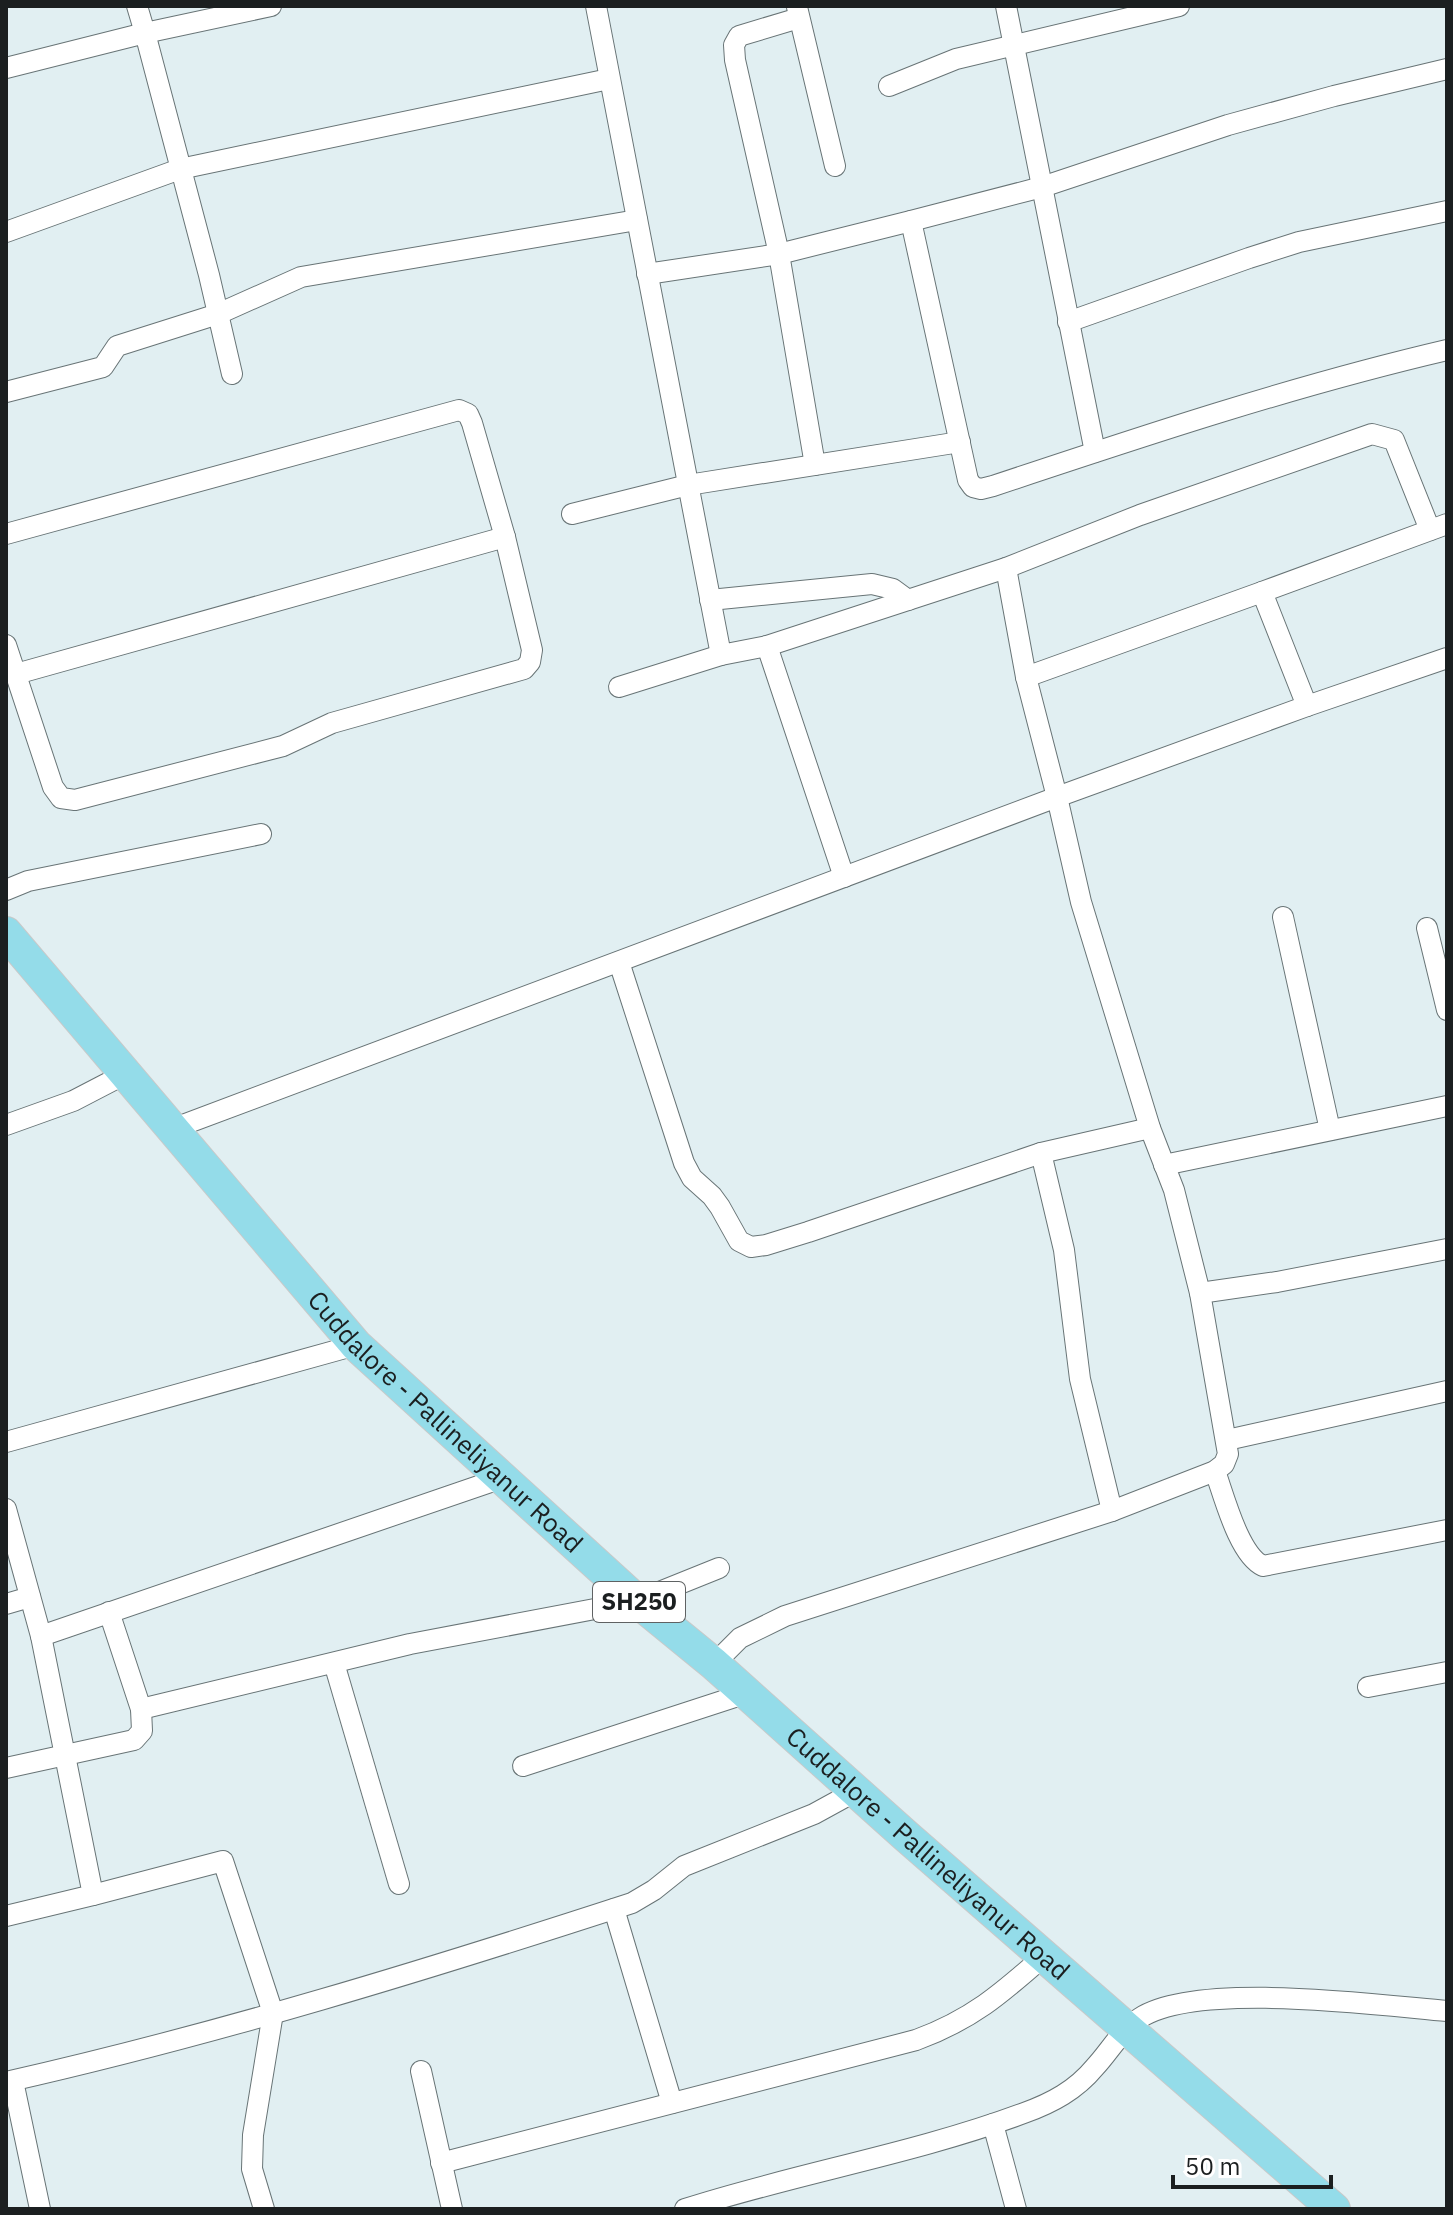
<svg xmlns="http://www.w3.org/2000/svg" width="1453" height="2215" font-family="'IBM Plex Sans',sans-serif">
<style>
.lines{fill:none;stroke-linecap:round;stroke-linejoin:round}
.minor-casing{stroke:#687476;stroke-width:22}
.primary-casing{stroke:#c8c9c9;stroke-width:34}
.minor{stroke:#fff;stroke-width:20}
.primary{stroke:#94dce9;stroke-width:32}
.labels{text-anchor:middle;stroke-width:6;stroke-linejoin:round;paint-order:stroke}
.shield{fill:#fff;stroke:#5f6263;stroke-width:2}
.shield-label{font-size:24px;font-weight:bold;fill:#1b1f20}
.street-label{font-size:26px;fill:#1b1f20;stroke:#fff}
</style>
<rect width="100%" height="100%" fill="#e1eff2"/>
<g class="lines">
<defs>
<g id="minor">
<path d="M137 6 145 33 271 6"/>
<path d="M596 6 721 655 767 646 844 877"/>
<path d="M1006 6 1095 452"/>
<path d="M797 7 835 166"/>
<path d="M799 18 739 36 734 45 735 60 779 254 815 465"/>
<path d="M6 68 145 33 209 275 232 374"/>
<path d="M889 86 956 59 1179 6"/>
<path d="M911 221 968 480 973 487 981 489 993 486C1143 436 1293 386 1447 350"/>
<path d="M6 232 180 169 609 79"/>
<path d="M647 274 779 254 911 221 1042 187 1228 125 1334 96 1447 69"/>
<path d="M1068 322 1249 258 1299 242 1447 211"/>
<path d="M6 392 103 367 117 346 218 314 301 277 637 220"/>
<path d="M572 514 688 485 960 442"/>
<path d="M6 534 459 410 468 414 472 423 505 537 532 650 530 662 524 669 332 723 283 746 75 800 61 798 53 787 6 645"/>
<path d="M710 600 872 584 893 589 908 600"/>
<path d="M767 646 1006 568 1140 515 1372 434 1394 440 1430 530"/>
<path d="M16 674 505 537"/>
<path d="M1026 677 1262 592"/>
<path d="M619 687 721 655"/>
<path d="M1307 706 1262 592 1447 524"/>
<path d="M6 890 28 881 261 834"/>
<path d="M1283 917 1330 1130"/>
<path d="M1427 928 1447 1010"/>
<path d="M619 962 684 1163 692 1178 712 1196 720 1207 739 1241 751 1247 766 1245 808 1232 1041 1153 1150 1128"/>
<path d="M6 1125 73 1101 125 1074"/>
<path d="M172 1129 1057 797 1307 706 1447 658"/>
<path d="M1041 1153 1064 1250 1080 1379 1112 1511"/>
<path d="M1164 1165 1447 1106"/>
<path d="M1200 1293 1277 1282 1447 1249"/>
<path d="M1227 1440 1447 1391"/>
<path d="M6 1442 356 1345"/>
<path d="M1215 1471C1224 1496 1239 1555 1263 1566L1447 1530"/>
<path d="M6 1509 41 1636 93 1895 6 1916"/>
<path d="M6 1604 30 1597"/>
<path d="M41 1636 502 1478"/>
<path d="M334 1663 399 1884"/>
<path d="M714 1664 740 1638 785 1616 1112 1511 1215 1471 1224 1464 1228 1454 1200 1293 1174 1190 1150 1128 1081 902 1057 797 1026 677 1006 568"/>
<path d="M1368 1687 1447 1672"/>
<path d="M141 1709 410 1644 637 1601 719 1568"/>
<path d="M523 1766 747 1693"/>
<path d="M6 1768 134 1740 142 1731 141 1709 109 1612"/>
<path d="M93 1895 223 1861 273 2013 253 2135 252 2169 264 2209"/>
<path d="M614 1909 672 2103"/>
<path d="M421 2071 452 2209"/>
<path d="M13 2081 40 2209"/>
<path d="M6 2082C218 2034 426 1970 632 1903L654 1890 684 1866 814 1814 856 1791"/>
<path d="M993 2124 1016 2209"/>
<path d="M441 2163 916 2040C971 2020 1001 1994 1044 1956"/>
<path d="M685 2209C797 2173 914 2154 1024 2113 1052 2103 1076 2090 1095 2067 1110 2051 1121 2030 1140 2018 1197 1981 1377 2005 1447 2011"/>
</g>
<g id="primary">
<path id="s1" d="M6 933 356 1345 637 1601 714 1664 906 1836 1334 2209"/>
</g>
</defs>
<use href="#minor" class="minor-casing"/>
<use href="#primary" class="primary-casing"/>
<use href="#minor" class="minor"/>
<use href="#primary" class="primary"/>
</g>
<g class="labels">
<rect class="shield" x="593" y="1582" width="92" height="40" rx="6"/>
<g class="shield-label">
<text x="639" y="1610">SH250</text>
</g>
<g class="street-label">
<text dy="9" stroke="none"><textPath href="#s1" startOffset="658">Cuddalore - Pallineliyanur Road</textPath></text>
<text dy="9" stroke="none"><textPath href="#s1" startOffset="1306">Cuddalore - Pallineliyanur Road</textPath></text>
</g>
</g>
<rect width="1453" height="2215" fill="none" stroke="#1b1f20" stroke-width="16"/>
<path d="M1173 2175v12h158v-12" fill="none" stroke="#1b1f20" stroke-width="4"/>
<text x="1185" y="2175" font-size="24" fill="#1b1f20" stroke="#ffffff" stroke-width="6" paint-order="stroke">50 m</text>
</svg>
